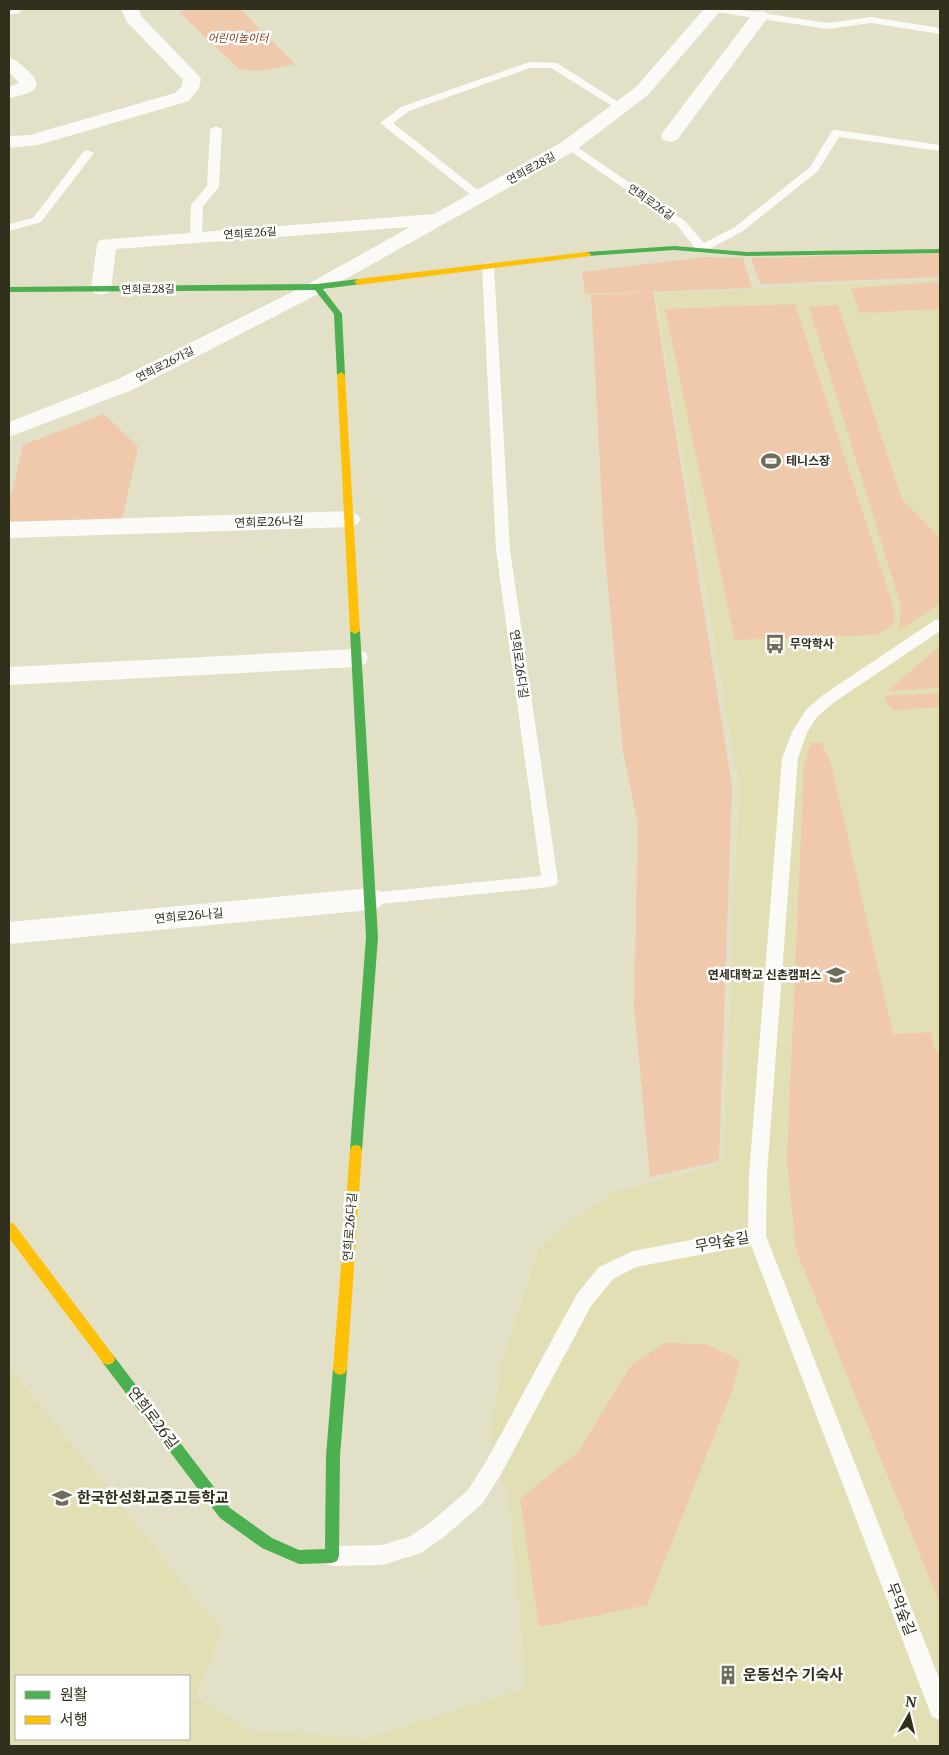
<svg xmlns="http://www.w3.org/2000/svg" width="949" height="1755" font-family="Merriweather,'Noto Sans KR',serif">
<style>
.built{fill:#e3dfb4;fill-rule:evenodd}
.green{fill:#f0c8ab}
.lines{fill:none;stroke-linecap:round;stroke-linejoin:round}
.lane{fill:#fbfaf6;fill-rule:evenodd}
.street{fill:#fbfaf6;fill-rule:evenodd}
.fast{fill:#4caf50;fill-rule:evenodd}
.slow{fill:#ffc107;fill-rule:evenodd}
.labels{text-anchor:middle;stroke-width:5;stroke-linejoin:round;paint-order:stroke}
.far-park-label{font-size:11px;font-style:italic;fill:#873e1b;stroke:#fff}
.far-street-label{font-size:11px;fill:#31301d;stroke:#fff}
.poi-label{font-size:12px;font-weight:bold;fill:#31301d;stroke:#fff;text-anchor:start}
.street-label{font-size:12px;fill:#31301d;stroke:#fff}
.near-street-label{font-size:15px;fill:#31301d;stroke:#fff}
.near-poi-label{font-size:15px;font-weight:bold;fill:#31301d;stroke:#fff;text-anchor:start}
</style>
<rect width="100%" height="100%" fill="#e2e0c6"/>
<path class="built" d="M940 279V1746H9V1366L222 1631 196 1697 250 1730 367 1739 526 1688 508 1493 494 1467 491 1429 501 1366 538 1249 574 1218 616 1192 723 1164 739 785 655 294ZM16 1676H189V1739H16Z"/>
<g class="green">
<path d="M190 9H240L295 64 257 71 239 69 179 12Z"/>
<path d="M940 253V277L760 284 751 258Z"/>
<path d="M706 257 743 258 752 288 585 294 582 272Z"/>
<path d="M940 282V309L860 313 851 288Z"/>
<path d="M653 292 732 786 719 1161 650 1177 634 1005 638 824 623 751 604 542 591 295Z"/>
<path d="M795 304 895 612 893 625 876 635 735 640 665 309Z"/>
<path d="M838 305 902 499 940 539V604L899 630 901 606 809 307Z"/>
<path d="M104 414 138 447 122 520 9 521V504L23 445Z"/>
<path d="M940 646V688L888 691Z"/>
<path d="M940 693V707L893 710 886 701 885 696Z"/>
<path d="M821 742 831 764 893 1034 931 1032 935 1051 940 1053V1604L796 1250 787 1160 804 764 811 743Z"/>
<path d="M665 1343 706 1344 740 1360 733 1388 647 1605 539 1627 520 1499 578 1452 631 1366Z"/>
</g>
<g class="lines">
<g class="lane">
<path d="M711 9H735L828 23 871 17 940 28V34L871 23 828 29 716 12Z"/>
<path d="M529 62 557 63 626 107 625 109H617L551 68H530L409 111 393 123 483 194 485 196 483 198H475L380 123 401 107Z"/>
<path d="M216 126 222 129 219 187 203 206 202 237 196 241 190 237 191 205 207 186 210 129Z"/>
<path d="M836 130 940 145V151L839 137 818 171 743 231 702 253 698 252 677 225 563 146 569 143 573 144 685 221 704 243 735 227 810 167 832 131Z"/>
<path d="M88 150 94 153 41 222 9 231V224L33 218 84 151Z"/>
<path d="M488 262 494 266 510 550 558 881 556 885 550 887 370 905 364 903 362 899 364 895 370 893 541 876 496 550 482 266Z"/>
<path d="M940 619V631L833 703 816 718 807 733 798 758 767 1175 766 1236 940 1681V1720L932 1717 929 1709 751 1245 636 1267 613 1279 591 1306 501 1474 482 1504 445 1536 421 1553 382 1565 332 1566 325 1563 322 1556 325 1549 332 1546 382 1545 409 1537 431 1522 468 1490 487 1460 577 1294 599 1267 633 1251 748 1229 749 1175 782 758 792 732 806 710 823 695 935 620Z"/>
</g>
<g class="street">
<path d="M9 9H22L19 13 9 15Z"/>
<path d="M121 9H139L141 16 198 75 201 79 199 88 189 101 38 145 9 148V136L30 135 175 93 181 87 183 80 127 22Z"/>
<path d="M704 9H722L648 95 576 150 324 291 132 390 9 437V422L116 380 310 283 410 227 116 249 111 289 108 293 101 295 94 293 91 289 97 244 100 240 434 214 562 142 636 87Z"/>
<path d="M760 11 766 12 769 16 677 140 670 142 663 140 661 136 663 132 754 12Z"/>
<path d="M9 58C16 59 20 64 26 69 49 89 30 94 9 98V87L19 83 9 72Z"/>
<path d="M349 511 357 514 361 519 357 524 349 527 9 538V522Z"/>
<path d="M356 649 365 652 368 658 365 664 356 667 9 685V667Z"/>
<path d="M370 888 380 891 384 899 380 907 370 910 9 944V922Z"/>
</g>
<g class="fast">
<path d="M674 246 747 252 940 249V253L747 256 674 250 587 256 583 254 587 252Z"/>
<path d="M358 279 362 282 361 284 323 289 342 314 345 375 341 378 337 375 334 314 315 290 9 292V287L317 284Z"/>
<path d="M355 628 360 631 378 937 362 1150 360 1154 356 1155 352 1154 350 1150 366 937 350 631Z"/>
<path d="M108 1353 113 1355 230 1508 272 1538 299 1550 325 1549 326 1456 333 1369 335 1365 340 1363 345 1365 347 1369 340 1456 339 1556 337 1561 332 1563 299 1564 262 1548 220 1518 103 1363 101 1359 103 1355Z"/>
</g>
<g class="slow">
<path d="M587 252 591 254 590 256 358 285 354 282 358 279Z"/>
<path d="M341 372 345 375 360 631 355 634 350 631 337 375Z"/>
<path d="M356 1145 360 1146 362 1150 347 1369 345 1373 340 1375 335 1373 333 1369 350 1150 352 1146Z"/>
<path d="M9 1222 14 1224 113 1355 115 1359 113 1363 108 1365 103 1363 9 1238Z"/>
</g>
</g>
<defs>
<symbol id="stadium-bare" viewBox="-9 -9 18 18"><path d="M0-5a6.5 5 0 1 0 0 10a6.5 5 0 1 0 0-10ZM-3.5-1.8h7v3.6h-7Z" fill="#6f6e58" stroke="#fff" stroke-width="2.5" paint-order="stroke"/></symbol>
<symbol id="bus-bare" viewBox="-9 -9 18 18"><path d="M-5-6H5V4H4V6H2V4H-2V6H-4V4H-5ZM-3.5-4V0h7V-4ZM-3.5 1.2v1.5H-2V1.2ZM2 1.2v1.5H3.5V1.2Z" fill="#6f6e58" stroke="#fff" stroke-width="2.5" paint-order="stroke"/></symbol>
<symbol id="university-bare" viewBox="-9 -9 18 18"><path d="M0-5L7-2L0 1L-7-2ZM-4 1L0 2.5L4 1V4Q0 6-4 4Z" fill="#6f6e58" stroke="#fff" stroke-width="2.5" paint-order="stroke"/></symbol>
<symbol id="school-bare" viewBox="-9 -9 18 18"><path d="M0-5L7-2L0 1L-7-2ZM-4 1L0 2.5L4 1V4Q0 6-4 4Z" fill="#6f6e58" stroke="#fff" stroke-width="2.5" paint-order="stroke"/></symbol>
<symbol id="building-bare" viewBox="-9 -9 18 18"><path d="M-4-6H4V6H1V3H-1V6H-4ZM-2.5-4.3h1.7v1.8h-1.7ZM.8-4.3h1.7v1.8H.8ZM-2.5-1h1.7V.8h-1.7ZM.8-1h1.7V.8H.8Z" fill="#6f6e58" stroke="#fff" stroke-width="2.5" paint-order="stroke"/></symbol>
</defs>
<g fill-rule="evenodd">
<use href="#stadium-bare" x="757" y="447" width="28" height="28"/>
<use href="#bus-bare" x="761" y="630" width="28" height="28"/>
<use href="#university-bare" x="822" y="961" width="28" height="28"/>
<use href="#school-bare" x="48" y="1484" width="28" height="28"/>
<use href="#building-bare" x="714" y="1661" width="28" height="28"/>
</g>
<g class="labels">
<g class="far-park-label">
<text x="238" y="42">어린이놀이터</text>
</g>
<g class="far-street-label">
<text transform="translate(531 168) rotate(-29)" y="4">연희로28길</text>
<text transform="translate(651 202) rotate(35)" y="4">연희로26길</text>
<text transform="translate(250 233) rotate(-4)" y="4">연희로26길</text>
<text transform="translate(148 289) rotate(-1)" y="4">연희로28길</text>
<text transform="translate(165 364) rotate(-27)" y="4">연희로26가길</text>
</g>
<g class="poi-label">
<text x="786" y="465">테니스장</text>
<text x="790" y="648">무악학사</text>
<text x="821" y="979" text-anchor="end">연세대학교 신촌캠퍼스</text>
</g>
<g class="street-label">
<text transform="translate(269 522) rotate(-2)" y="4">연희로26나길</text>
<text transform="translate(519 664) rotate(82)" y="4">연희로26다길</text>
<text transform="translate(189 916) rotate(-5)" y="4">연희로26나길</text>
<text transform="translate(350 1227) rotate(-86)" y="4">연희로26다길</text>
</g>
<g class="near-street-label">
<text transform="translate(722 1242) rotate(-10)" y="5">무악숲길</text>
<text transform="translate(153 1418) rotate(53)" y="5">연희로26길</text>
<text transform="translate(901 1609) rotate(69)" y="5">무악숲길</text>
</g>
<g class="near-poi-label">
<text x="77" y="1503">한국한성화교중고등학교</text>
<text x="743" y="1680">운동선수 기숙사</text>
</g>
</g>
<rect width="949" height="1755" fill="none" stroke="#31301d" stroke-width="20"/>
<rect x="15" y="1675" width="175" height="65" fill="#ffffff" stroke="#adaca5"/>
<rect x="25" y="1691" width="25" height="8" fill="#4caf50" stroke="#adaca5"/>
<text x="60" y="1700" font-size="15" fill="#31301d">원활</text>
<rect x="25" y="1716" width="25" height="8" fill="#ffc107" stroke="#adaca5"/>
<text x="60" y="1725" font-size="15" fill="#31301d">서행</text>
<g transform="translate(909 1715) rotate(8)" stroke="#ffffff" stroke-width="4" paint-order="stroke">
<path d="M0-4L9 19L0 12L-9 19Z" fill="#31301d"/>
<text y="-8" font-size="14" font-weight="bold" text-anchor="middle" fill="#31301d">N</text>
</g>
</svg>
